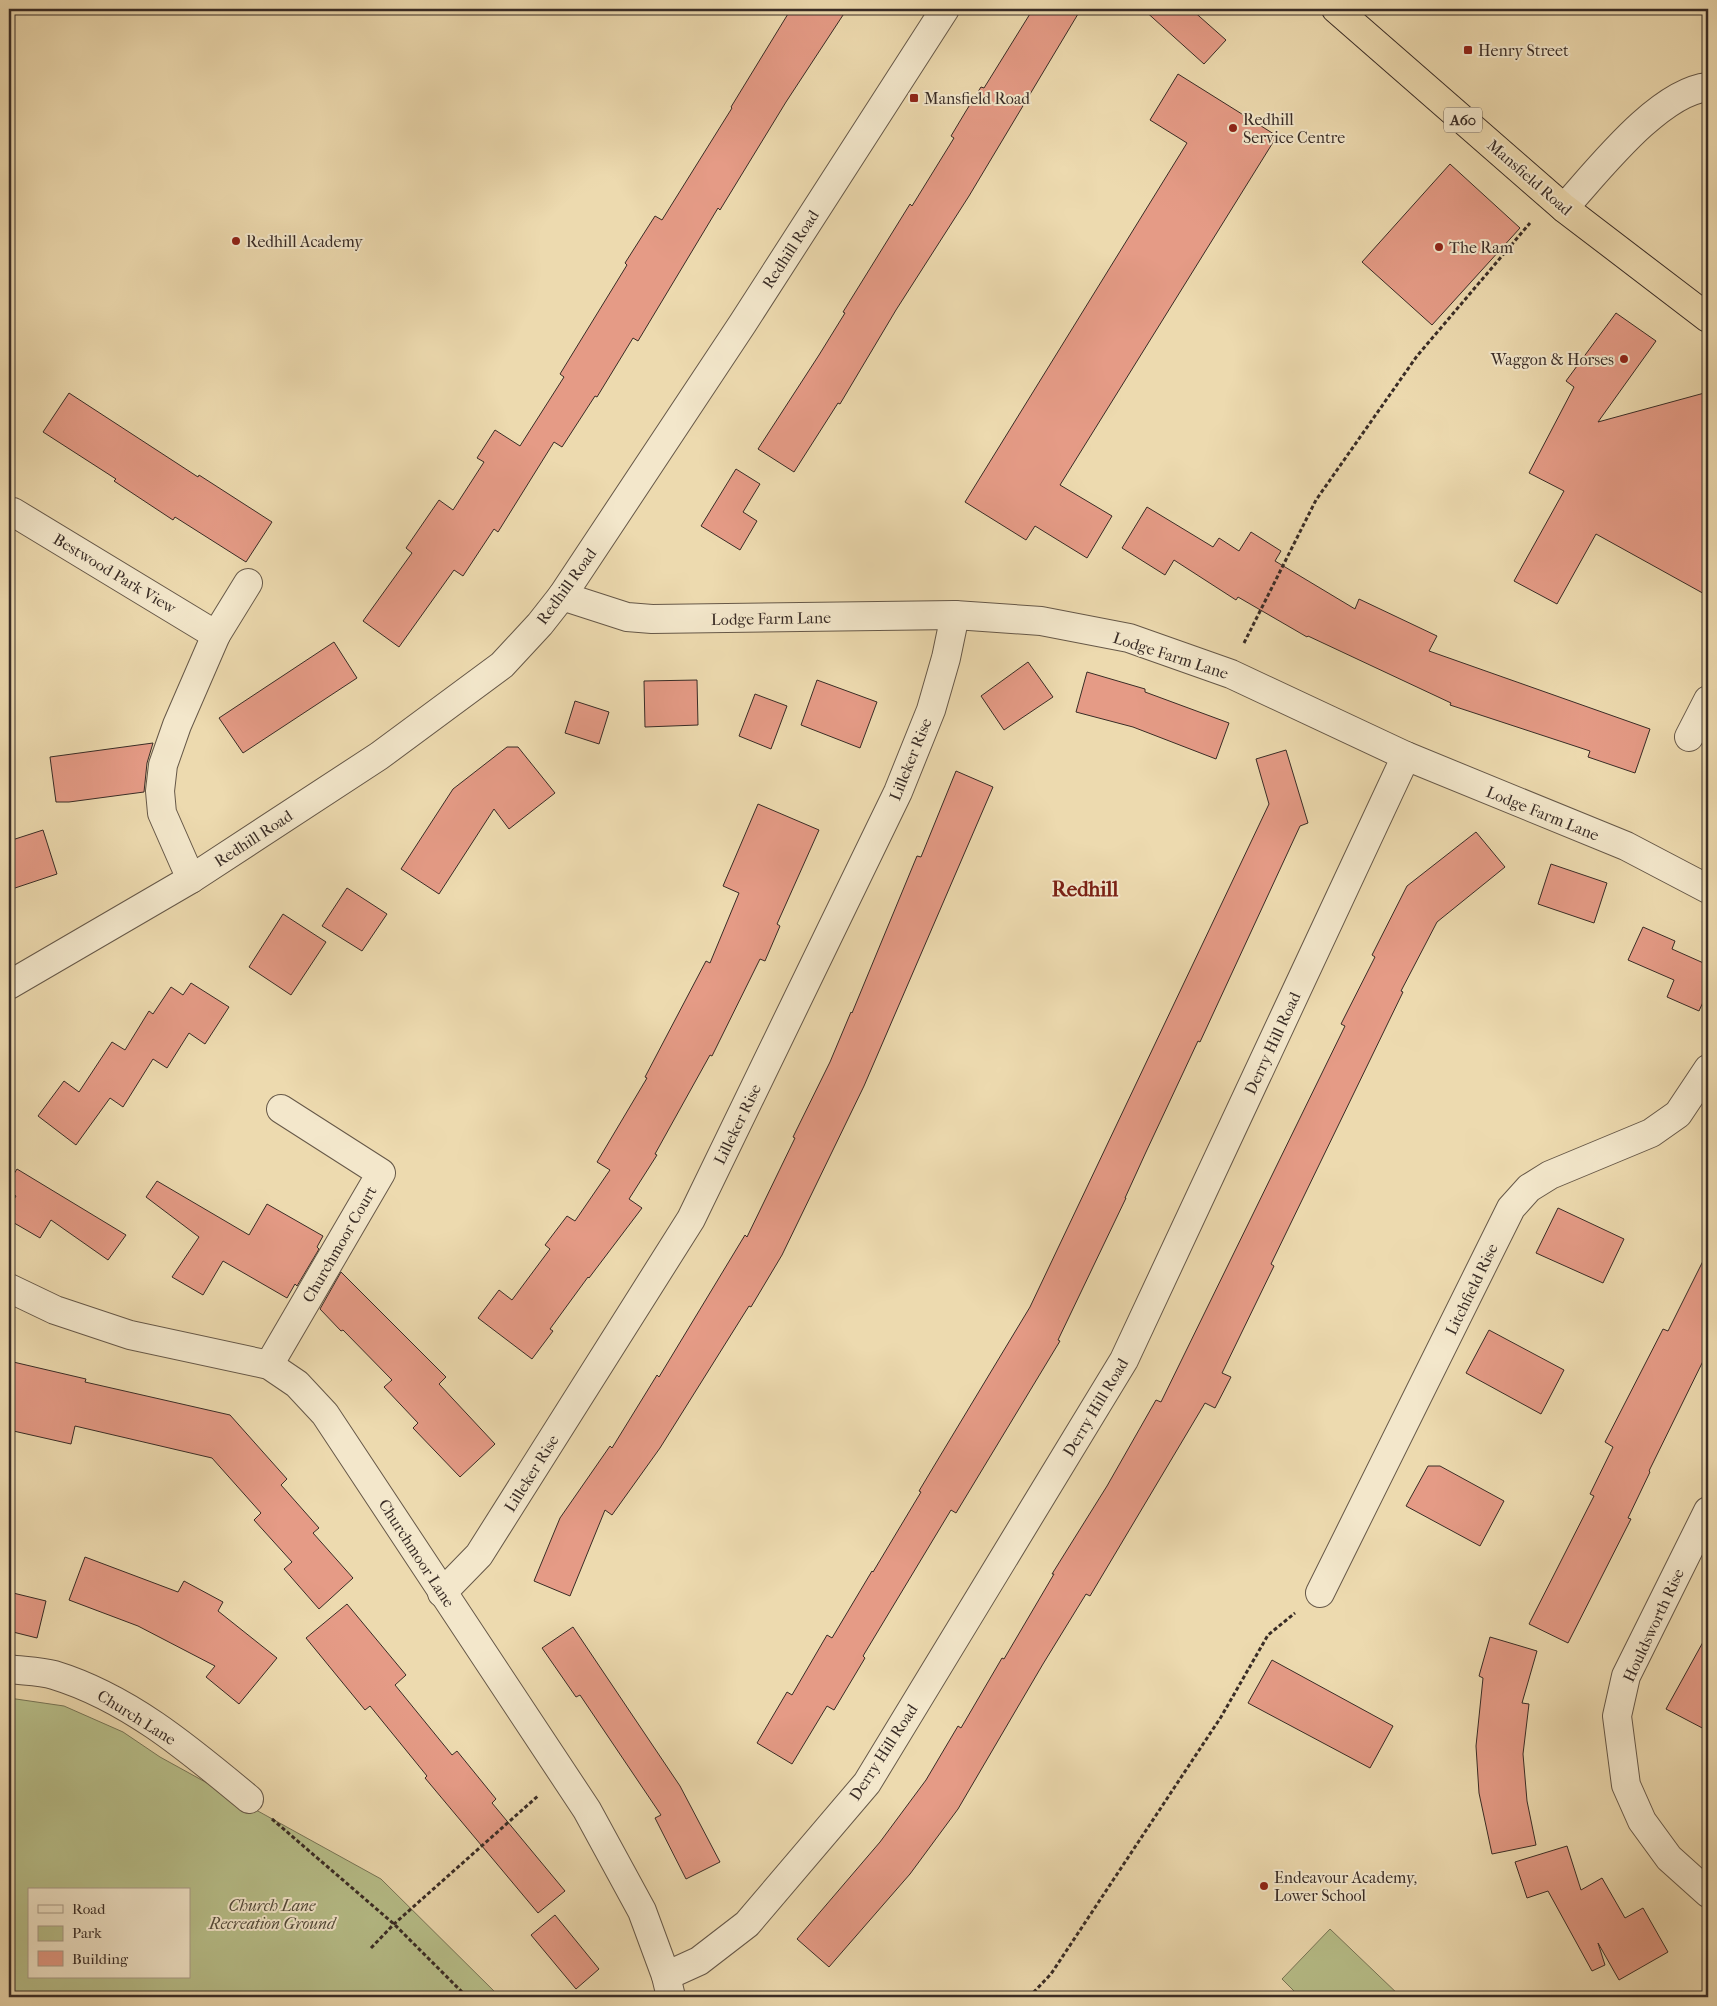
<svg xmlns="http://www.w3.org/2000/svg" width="1717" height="2006" font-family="'IM FELL French Canon',serif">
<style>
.green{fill:#b8c08b;stroke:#787658;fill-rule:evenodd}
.building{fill:#e59b86;stroke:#392c26}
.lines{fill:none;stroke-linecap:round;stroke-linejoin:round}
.minor-casing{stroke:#665848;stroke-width:30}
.highway-casing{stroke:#392c26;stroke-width:30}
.path{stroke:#392c26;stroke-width:3;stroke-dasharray:4 2.5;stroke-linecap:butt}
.minor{stroke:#f3e7cb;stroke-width:28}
.highway{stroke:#eddaaf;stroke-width:28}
.poi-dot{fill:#8f2418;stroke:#f3e7cb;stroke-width:2}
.labels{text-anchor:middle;stroke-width:4;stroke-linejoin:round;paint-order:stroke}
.shield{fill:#f3e7cb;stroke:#716458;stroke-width:1}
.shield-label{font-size:15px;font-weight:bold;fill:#392c26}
.poi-label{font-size:16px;fill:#392c26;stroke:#f3e7cb;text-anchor:start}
.street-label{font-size:16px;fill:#392c26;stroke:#f3e7cb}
.park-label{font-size:16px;font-style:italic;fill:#524a3a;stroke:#f3e7cb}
.district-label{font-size:21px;font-weight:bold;fill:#7a1f14;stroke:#f3e7cb}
</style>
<rect width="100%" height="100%" fill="#eddaaf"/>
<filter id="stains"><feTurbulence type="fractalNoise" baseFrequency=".004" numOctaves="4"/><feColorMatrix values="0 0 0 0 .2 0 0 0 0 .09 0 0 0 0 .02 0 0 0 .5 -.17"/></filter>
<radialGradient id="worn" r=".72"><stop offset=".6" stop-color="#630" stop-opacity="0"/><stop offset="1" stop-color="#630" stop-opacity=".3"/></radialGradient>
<g class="green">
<path d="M9 1698 64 1706 123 1732 160 1757 381 1879 500 1997H9ZM29 1890H189V1977H29Z"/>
<path d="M1330 1929 1401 1997H1300L1282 1979Z"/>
</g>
<g class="building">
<path d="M791 9H847L786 102 720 210 718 208 638 341 633 338 597 397 595 396 562 447 554 442 498 532 494 529 463 576 454 570 399 647 363 621 412 553 406 548 439 500 453 510 484 462 477 458 495 430 520 446 564 377 560 374 627 265 625 263 655 216 662 220 732 108 731 107Z"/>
<path d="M1033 9H1081L969 196 896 310 840 404 838 403 794 472 758 449 819 355 845 313 843 312 910 204 912 206 954 138 951 136 966 111 981 87 984 88Z"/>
<path d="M1143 9H1191L1226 40 1204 64Z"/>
<path d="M1178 74 1277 136 1060 485 1112 516 1087 558 1035 526 1026 540 965 502 1187 143 1150 120Z"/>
<path d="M1450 164 1520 228 1432 325 1362 262Z"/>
<path d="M1616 313 1656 341 1598 422 1708 392V596L1596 534 1557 604 1514 581 1564 491 1529 473 1574 387 1566 381Z"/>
<path d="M69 393 198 477 199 475 272 522 246 562 175 517 173 520 114 481 116 479 43 432Z"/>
<path d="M736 469 760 484 743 512 757 521 740 550 701 526Z"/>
<path d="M1147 507 1213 547 1219 538 1239 551 1251 532 1281 551 1275 561 1355 609 1359 599 1437 636 1429 651 1650 729 1635 773 1588 757 1590 751 1450 705 1451 703 1308 636 1307 637 1238 597 1236 600 1174 560 1165 575 1122 548Z"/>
<path d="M334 642 357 678 243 753 219 718Z"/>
<path d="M1028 662 1053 697 1004 730 981 696Z"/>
<path d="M1087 672 1145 689V692L1229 723 1216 759 1133 727 1076 712Z"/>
<path d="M697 680 698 725 645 727 644 681Z"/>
<path d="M817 680 877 702 860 748 801 725Z"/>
<path d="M755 694 787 706 771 749 739 736Z"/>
<path d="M575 701 609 712 599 744 565 733Z"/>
<path d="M153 743 147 763 144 792 69 802H56L50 757Z"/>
<path d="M507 747H518L555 793 509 829 494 809 439 894 401 869 453 789Z"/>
<path d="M1286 750 1308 823 1300 826 1200 1042 1198 1041 1146 1152 1125 1198H1126L1058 1340 1060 1341 956 1513 951 1510 863 1656 865 1658 834 1710 827 1706 792 1764 757 1743 787 1692 792 1695 827 1635 832 1638 872 1571 873 1572 921 1492 919 1491 934 1466 1030 1307 1269 804 1256 759Z"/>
<path d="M956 771 993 787 864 1086 782 1255 751 1307 749 1306 660 1448 612 1515 605 1510 570 1596 534 1581 560 1518 610 1446 612 1448 657 1375 659 1377 745 1235 747 1237 795 1138 793 1137 830 1062 851 1012 852 1013 917 856 921 857Z"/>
<path d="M758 804 819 830 777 924 780 926 765 961 760 959 712 1056 710 1055 655 1154 657 1155 629 1199 642 1208 589 1278 588 1277 550 1329 553 1331 532 1359 478 1318 499 1290 512 1300 550 1249 545 1245 567 1216 575 1221 610 1170 597 1162 647 1078 645 1077 706 961 710 963 739 893 723 886Z"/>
<path d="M43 830 57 874 9 890V841Z"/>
<path d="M1476 832 1505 867 1437 922 1401 991 1403 992 1271 1264 1274 1266 1222 1373 1231 1377 1215 1408 1205 1403 1090 1596 1086 1594 1043 1664 958 1809 910 1874 829 1967 797 1939 880 1842 926 1780 958 1726 961 1728 1002 1658 1004 1659 1054 1574H1052L1107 1486 1156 1400 1161 1402 1345 1026 1341 1024 1375 957 1372 955 1407 886Z"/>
<path d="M1551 864 1607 883 1594 923 1538 904Z"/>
<path d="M347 888 387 914 362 951 322 926Z"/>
<path d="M283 914 326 942 291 995 249 967Z"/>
<path d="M1643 927 1675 941 1672 949 1708 965V991L1699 1011 1667 997 1674 980 1628 960Z"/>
<path d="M191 983 229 1007 205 1044 189 1033 167 1068 153 1059 123 1107 110 1098 76 1145 38 1116 64 1081 79 1092 112 1042 125 1050 149 1011 153 1014 171 987 183 995Z"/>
<path d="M17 1169 126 1235 108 1260 51 1220 40 1238 9 1220V1208L16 1196 9 1191V1182Z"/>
<path d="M157 1181 249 1235 267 1204 323 1236 317 1247 319 1249 297 1286 295 1284 287 1298 223 1261 203 1295 172 1277 199 1237 146 1197Z"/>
<path d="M1558 1208 1624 1239 1603 1283 1536 1253Z"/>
<path d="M1708 1251V1351L1649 1471 1650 1472 1628 1518 1631 1519 1568 1643 1529 1624 1594 1496 1590 1494 1613 1447 1605 1442 1663 1329 1668 1331Z"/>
<path d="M341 1272 446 1377 439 1384 495 1444 460 1477 413 1428 418 1423 384 1387 392 1380 343 1330 341 1331 320 1309Z"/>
<path d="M1489 1330 1564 1370 1541 1414 1466 1373Z"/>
<path d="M9 1361 86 1379 85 1382 230 1415 287 1479 281 1485 319 1528 313 1533 353 1578 319 1609 284 1569 292 1562 254 1520 261 1513 212 1458 75 1426 71 1444 9 1430Z"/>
<path d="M1428 1466H1440L1504 1501 1480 1546 1406 1506Z"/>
<path d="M85 1557 178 1592 184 1581 223 1602 218 1611 277 1658 239 1704 206 1677 215 1666 138 1626 69 1600Z"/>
<path d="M9 1592 46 1601 37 1638 9 1631Z"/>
<path d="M347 1604 406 1675 395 1685 452 1755 457 1751 496 1799 492 1803 565 1891 538 1913 425 1778 427 1776 370 1706 365 1710 306 1638Z"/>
<path d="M573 1627 680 1786 720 1862 686 1879 655 1818 661 1815 580 1695 576 1697 542 1648Z"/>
<path d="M1708 1633V1731L1666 1709Z"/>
<path d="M1490 1637 1537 1651 1522 1703 1529 1704 1523 1754 1527 1801 1536 1845 1492 1854 1479 1793 1476 1746 1483 1678 1479 1676Z"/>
<path d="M1272 1660 1393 1726 1370 1768 1248 1703Z"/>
<path d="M1567 1846 1581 1890 1602 1878 1625 1918 1643 1908 1668 1952 1619 1980 1598 1943 1605 1965 1592 1971 1548 1891 1527 1898 1515 1862Z"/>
<path d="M555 1915 599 1969 576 1989 531 1935Z"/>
</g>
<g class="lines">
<defs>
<g id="minor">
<path d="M1564 208C1597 172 1658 92 1708 87"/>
<path d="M13 512 216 635 248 583"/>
<path d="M562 596 627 617 652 619 955 615 1041 621 1129 638 1231 674 1406 756 1626 846 1708 889"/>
<path d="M1689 737 1708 700"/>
<path d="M191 879 162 813 160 791 163 765 177 725 216 635"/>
<path d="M9 985 191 879 379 756 502 665 540 624 562 596 743 323 945 9"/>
<path d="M9 1288 55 1310 130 1335 269 1365 297 1384 325 1414 587 1810 642 1911 666 1976 671 1997"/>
<path d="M269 1365 381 1173 281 1109"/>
<path d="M1708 1511 1626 1676 1617 1716 1626 1785 1642 1821 1669 1858 1708 1893"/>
<path d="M442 1593 479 1555 691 1219 898 792 931 710 946 658 955 615"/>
<path d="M1320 1593 1511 1208 1529 1188 1550 1175 1651 1133 1678 1114 1708 1069"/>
<path d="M9 1669C23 1671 40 1671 54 1675 129 1698 190 1750 249 1799"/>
<path d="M666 1976 699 1961 747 1924 867 1783 1124 1360 1406 756"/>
</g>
<path id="highway" d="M1336 9 1564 208 1708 318"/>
</defs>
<use href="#minor" class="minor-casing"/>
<use href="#highway" class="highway-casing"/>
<g class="path">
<path d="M1244 643 1316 500 1417 356 1530 223"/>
<path d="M272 1819 394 1924 467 1997"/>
<path d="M371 1948 394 1924 539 1795"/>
<path d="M1029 1997 1051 1974 1221 1717 1268 1635 1295 1613"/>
</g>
<use href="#minor" class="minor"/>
<use href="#highway" class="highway"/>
</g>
<g class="poi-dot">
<rect x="1463" y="45" width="10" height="10" rx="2.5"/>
<rect x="909" y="93" width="10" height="10" rx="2.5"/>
<circle cx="1233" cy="128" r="5"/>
<circle cx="236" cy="241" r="5"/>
<circle cx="1439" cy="247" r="5"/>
<circle cx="1624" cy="359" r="5"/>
<circle cx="1264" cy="1886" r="5"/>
</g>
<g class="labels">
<rect class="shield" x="1444" y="107.5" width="38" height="25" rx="4"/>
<g class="shield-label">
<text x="1463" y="125">A60</text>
</g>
<g class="poi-label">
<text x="1478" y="56">Henry Street</text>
<text x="924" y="104">Mansfield Road</text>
<text x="1243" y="125">Redhill<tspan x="1243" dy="18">Service Centre</tspan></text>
<text x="246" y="247">Redhill Academy</text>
<text x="1449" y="253">The Ram</text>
<text x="1614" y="365" text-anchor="end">Waggon &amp; Horses</text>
<text x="1274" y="1883">Endeavour Academy,<tspan x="1274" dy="18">Lower School</tspan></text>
</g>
<g class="street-label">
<text transform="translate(1530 177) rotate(41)" y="6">Mansfield Road</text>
<text transform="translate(790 249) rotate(-57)" y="6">Redhill Road</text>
<text transform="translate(115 573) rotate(31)" y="6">Bestwood Park View</text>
<text transform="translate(566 586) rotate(-54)" y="6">Redhill Road</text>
<text transform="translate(771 618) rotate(-1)" y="6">Lodge Farm Lane</text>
<text transform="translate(1171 655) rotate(18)" y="6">Lodge Farm Lane</text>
<text transform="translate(910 759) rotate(-68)" y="6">Lilleker Rise</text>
<text transform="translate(1543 813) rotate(22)" y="6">Lodge Farm Lane</text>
<text transform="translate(253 838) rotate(-33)" y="6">Redhill Road</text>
<text transform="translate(1272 1043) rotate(-65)" y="6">Derry Hill Road</text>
<text transform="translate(737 1124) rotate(-64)" y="6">Lilleker Rise</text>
<text transform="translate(339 1244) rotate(-60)" y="6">Churchmoor Court</text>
<text transform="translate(1471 1289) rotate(-64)" y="6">Litchfield Rise</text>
<text transform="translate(1095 1407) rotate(-59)" y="6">Derry Hill Road</text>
<text transform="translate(531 1473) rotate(-58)" y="6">Lilleker Rise</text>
<text transform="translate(417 1553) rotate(57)" y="6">Churchmoor Lane</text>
<text transform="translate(1653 1625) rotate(-65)" y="6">Houldsworth Rise</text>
<text transform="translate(137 1717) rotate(32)" y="6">Church Lane</text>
<text transform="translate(883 1752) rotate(-57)" y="6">Derry Hill Road</text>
</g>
<g class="park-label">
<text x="272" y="1911">Church Lane<tspan x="272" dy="18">Recreation Ground</tspan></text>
</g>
<g class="district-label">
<text x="1085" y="896">Redhill</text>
</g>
</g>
<rect width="1717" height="2006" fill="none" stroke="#eddaaf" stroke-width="30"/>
<rect x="10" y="10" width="1697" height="1986" fill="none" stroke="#392c26" stroke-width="2.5"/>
<rect x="15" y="15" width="1687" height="1976" fill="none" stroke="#392c26"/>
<rect x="28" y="1888" width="162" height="90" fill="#f3e7cb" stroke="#a99c89"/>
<rect x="38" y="1905" width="25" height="8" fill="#f3e7cb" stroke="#a99c89"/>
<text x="72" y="1914" font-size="15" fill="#392c26">Road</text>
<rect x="38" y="1926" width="25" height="15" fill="#b8c08b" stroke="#a99c89"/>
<text x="72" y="1938" font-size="15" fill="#392c26">Park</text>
<rect x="38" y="1951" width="25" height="15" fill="#e59b86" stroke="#a99c89"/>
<text x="72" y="1964" font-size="15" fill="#392c26">Building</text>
<rect width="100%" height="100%" filter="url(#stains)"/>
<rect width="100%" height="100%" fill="url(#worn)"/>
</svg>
